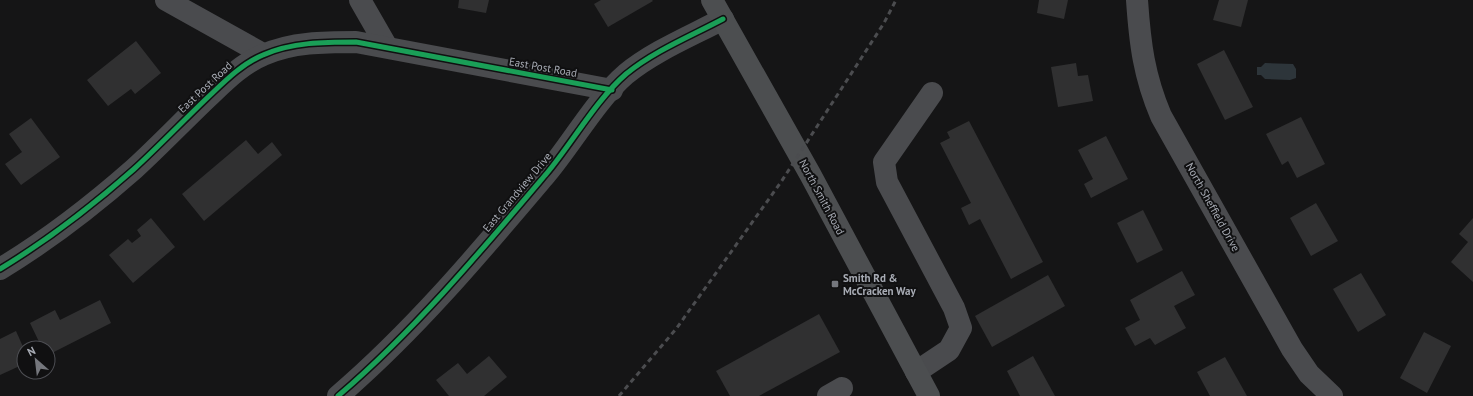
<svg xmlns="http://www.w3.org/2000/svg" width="1473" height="396" font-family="'PT Sans',sans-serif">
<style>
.water{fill:#2d353a}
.building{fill:#303031}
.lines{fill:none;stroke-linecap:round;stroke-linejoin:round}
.minor{stroke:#4a4b4e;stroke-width:22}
.major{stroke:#4c4e50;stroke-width:22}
.rail{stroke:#4b4c4f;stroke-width:3;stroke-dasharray:5 4;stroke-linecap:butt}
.cycleway-casing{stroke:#101011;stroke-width:8}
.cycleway{stroke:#1a9f57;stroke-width:5}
.poi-dot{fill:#75777d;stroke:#101011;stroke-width:1.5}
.labels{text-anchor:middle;stroke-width:4;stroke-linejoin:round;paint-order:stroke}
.street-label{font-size:11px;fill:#a8acb5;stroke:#101011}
.poi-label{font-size:11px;font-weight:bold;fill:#a8acb5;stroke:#101011;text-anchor:start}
</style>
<rect width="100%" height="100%" fill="#151516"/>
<path class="water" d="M1265 63 1293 64 1296 69V78L1290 80 1265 79 1261 75H1257V67H1261Z"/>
<g class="building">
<path d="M459 0H489L486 13 458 8Z"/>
<path d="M601 0H652L653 1 608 27 594 4Z"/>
<path d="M1039 0H1068L1064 19 1037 13Z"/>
<path d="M1219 0H1248L1241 27 1213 20Z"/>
<path d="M136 41 161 73 135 94 131 89 108 106 87 80Z"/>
<path d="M1224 50 1253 107 1225 120 1197 64Z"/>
<path d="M1076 63 1078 76 1088 75 1093 101 1058 107 1051 67Z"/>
<path d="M1301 117 1325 164 1297 178 1288 161 1282 165 1266 134Z"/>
<path d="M31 118 60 157 21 185 5 164 22 152 9 134Z"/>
<path d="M969 121 1043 262 1011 279 980 219 969 225 961 208 971 203 940 143 950 138 947 132Z"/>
<path d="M1106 136 1128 179 1091 198 1084 184 1093 179 1078 150Z"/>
<path d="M246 140 258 154 272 142 282 155 204 221 182 194Z"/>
<path d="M1316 203 1338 241 1311 256 1290 218Z"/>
<path d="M1143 210 1163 250 1137 263 1117 223Z"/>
<path d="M151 218 175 247 133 283 109 255 128 239 132 243 141 236 137 230Z"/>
<path d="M1473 218V282L1451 262 1468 242 1459 234Z"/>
<path d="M1182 271 1195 295 1174 306 1186 328 1155 345 1150 338 1135 346 1125 328 1140 320 1130 300Z"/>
<path d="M1361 273 1386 315 1358 332 1333 289Z"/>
<path d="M1048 275 1065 306 992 347 975 316Z"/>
<path d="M100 300 111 323 48 355V348H42L30 323 55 310 60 320Z"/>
<path d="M819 314 840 352 759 396H730L716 371Z"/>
<path d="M16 331 24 349V364L0 375V339Z"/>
<path d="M1424 332 1451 346 1427 393 1400 378Z"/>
<path d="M489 356 507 377 484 396H449L436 380 458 363 467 374Z"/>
<path d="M1033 356 1055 396H1020L1007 371Z"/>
<path d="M1225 357 1247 396H1210L1197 372Z"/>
</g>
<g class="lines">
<g class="minor">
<path d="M166 0 263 54"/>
<path d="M360 0 387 47"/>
<path d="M1137 0C1140 44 1144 76 1161 116L1292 349 1309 374 1332 396"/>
<path d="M0 269C48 240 92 206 134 169 158 147 182 122 206 99 223 83 241 64 263 55 292 42 325 42 356 42L612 90"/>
<path d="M916 372 949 350 961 328 954 308 887 182 884 162 932 93"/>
<path d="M338 396C415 330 481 251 547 173 572 143 597 99 626 74 654 51 691 36 723 19"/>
<path d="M828 396 842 388"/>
</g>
<path class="major" d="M712 0 810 174 929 396"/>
<path class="rail" d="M619 396 676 329 781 182 884 23 896 0"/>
<defs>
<g id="cycleway">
<path d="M0 269C48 240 92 206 134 169 158 147 182 122 206 99 223 83 241 64 263 55 292 42 325 42 356 42L612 90"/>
<path d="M338 396C415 330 481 251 547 173 572 143 597 99 626 74 654 51 691 36 723 19"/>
</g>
</defs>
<use href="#cycleway" class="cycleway-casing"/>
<use href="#cycleway" class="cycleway"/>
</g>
<rect class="poi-dot" x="831" y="280" width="8" height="8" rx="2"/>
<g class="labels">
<g class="street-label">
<text transform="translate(543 67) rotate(10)" y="4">East Post Road</text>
<text transform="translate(205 87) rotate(-43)" y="4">East Post Road</text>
<text transform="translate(517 192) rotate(-50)" y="4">East Grandview Drive</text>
<text transform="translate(822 197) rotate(62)" y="4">North Smith Road</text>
<text transform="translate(1213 207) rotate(61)" y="4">North Sheffield Drive</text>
</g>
<g class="poi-label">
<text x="843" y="282">Smith Rd &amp;<tspan x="843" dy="13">McCracken Way</tspan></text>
</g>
</g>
<g transform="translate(36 360) rotate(332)"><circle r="19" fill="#101011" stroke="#4d4e53"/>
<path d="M0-3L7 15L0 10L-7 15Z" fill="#75777d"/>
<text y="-6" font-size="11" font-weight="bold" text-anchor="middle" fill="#a8acb5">N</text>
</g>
</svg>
